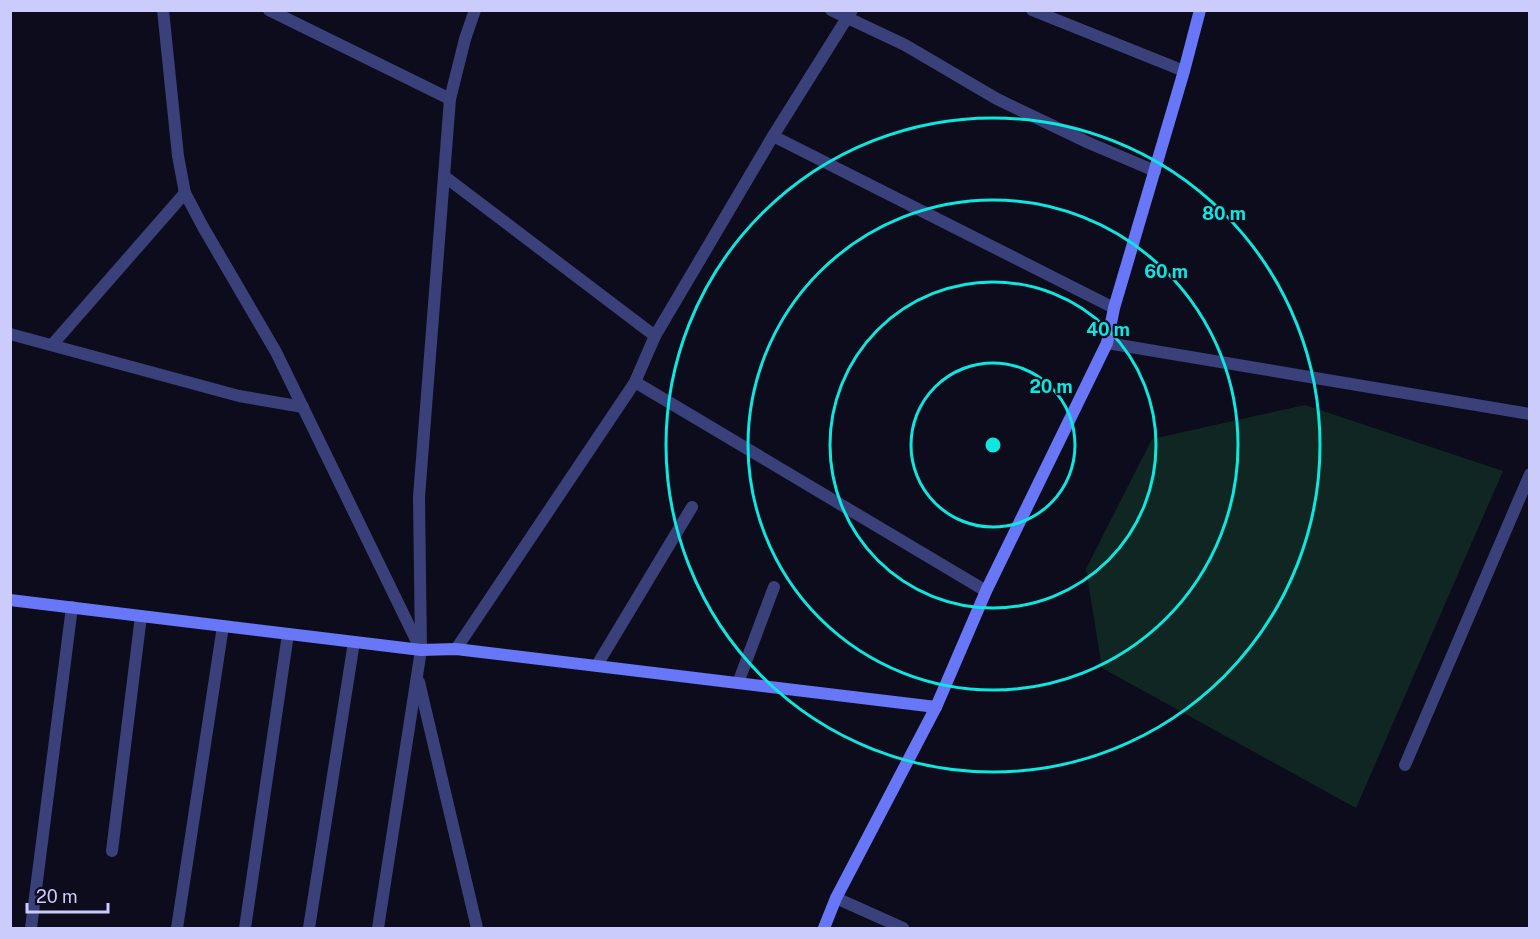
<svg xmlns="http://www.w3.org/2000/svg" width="1540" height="939" font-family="'Public Sans',sans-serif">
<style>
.green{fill:#102622}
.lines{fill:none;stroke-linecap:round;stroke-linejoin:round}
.lane{stroke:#3a4079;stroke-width:12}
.street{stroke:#3a4079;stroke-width:12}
.secondary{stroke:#6777f7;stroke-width:12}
.ring{fill:none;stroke:#0ce7df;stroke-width:3}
.centre{fill:#0ce7df;stroke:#0d0c1c;stroke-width:3}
.ring-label{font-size:18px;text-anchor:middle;font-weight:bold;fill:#0ce7df;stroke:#0d0c1c;stroke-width:4.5;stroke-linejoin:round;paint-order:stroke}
</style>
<rect width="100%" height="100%" fill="#0d0c1c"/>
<path class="green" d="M1305 405 1503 471 1356 808 1102 668 1086 569 1152 439Z"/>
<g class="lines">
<path class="lane" d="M1405 765 1530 474"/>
<g class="street">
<path d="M163 10 178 156 185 193 203 227 276 352 419 646"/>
<path d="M269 10 450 99"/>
<path d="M831 10 905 45 997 99 1089 143 1155 171"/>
<path d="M1032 10 1184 71"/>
<path d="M773 136 1114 308"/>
<path d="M444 176 655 336"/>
<path d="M10 334 239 396 303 407"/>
<path d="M1107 343 1530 414"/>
<path d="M52 345 185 193"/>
<path d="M635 382 986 591"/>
<path d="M456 649 635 382 655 336 773 136 852 10"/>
<path d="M597 665 692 507"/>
<path d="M419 682 477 928"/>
<path d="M738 683 774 587"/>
<path d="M112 851 141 616"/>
<path d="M836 898 903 928"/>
<path d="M31 928 72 607"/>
<path d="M177 928 223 626"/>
<path d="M245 928 288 634"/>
<path d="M309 928 354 642"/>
<path d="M378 928 421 650 419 497 450 99 465 39 475 10"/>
</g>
<g class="secondary">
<path d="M10 600 421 650 456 649 936 707"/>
<path d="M824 928 836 898 936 707 986 591 1107 343 1114 308 1184 71 1200 10"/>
</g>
</g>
<g class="ring">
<circle cx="993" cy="445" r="82"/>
<circle cx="993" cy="445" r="163"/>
<circle cx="993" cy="445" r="245"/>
<circle cx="993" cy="445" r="327"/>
</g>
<circle cx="993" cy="445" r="9" class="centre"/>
<g class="ring-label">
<text x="1224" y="220">80 m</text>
<text x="1166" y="278">60 m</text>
<text x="1108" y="336">40 m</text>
<text x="1051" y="393">20 m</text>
</g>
<rect width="1540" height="939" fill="none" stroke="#cbccfc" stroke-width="24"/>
<path d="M27 903v9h81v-9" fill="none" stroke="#cbccfc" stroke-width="3"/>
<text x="36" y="903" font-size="18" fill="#cbccfc" stroke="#0d0c1c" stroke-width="4.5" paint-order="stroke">20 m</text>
</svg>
